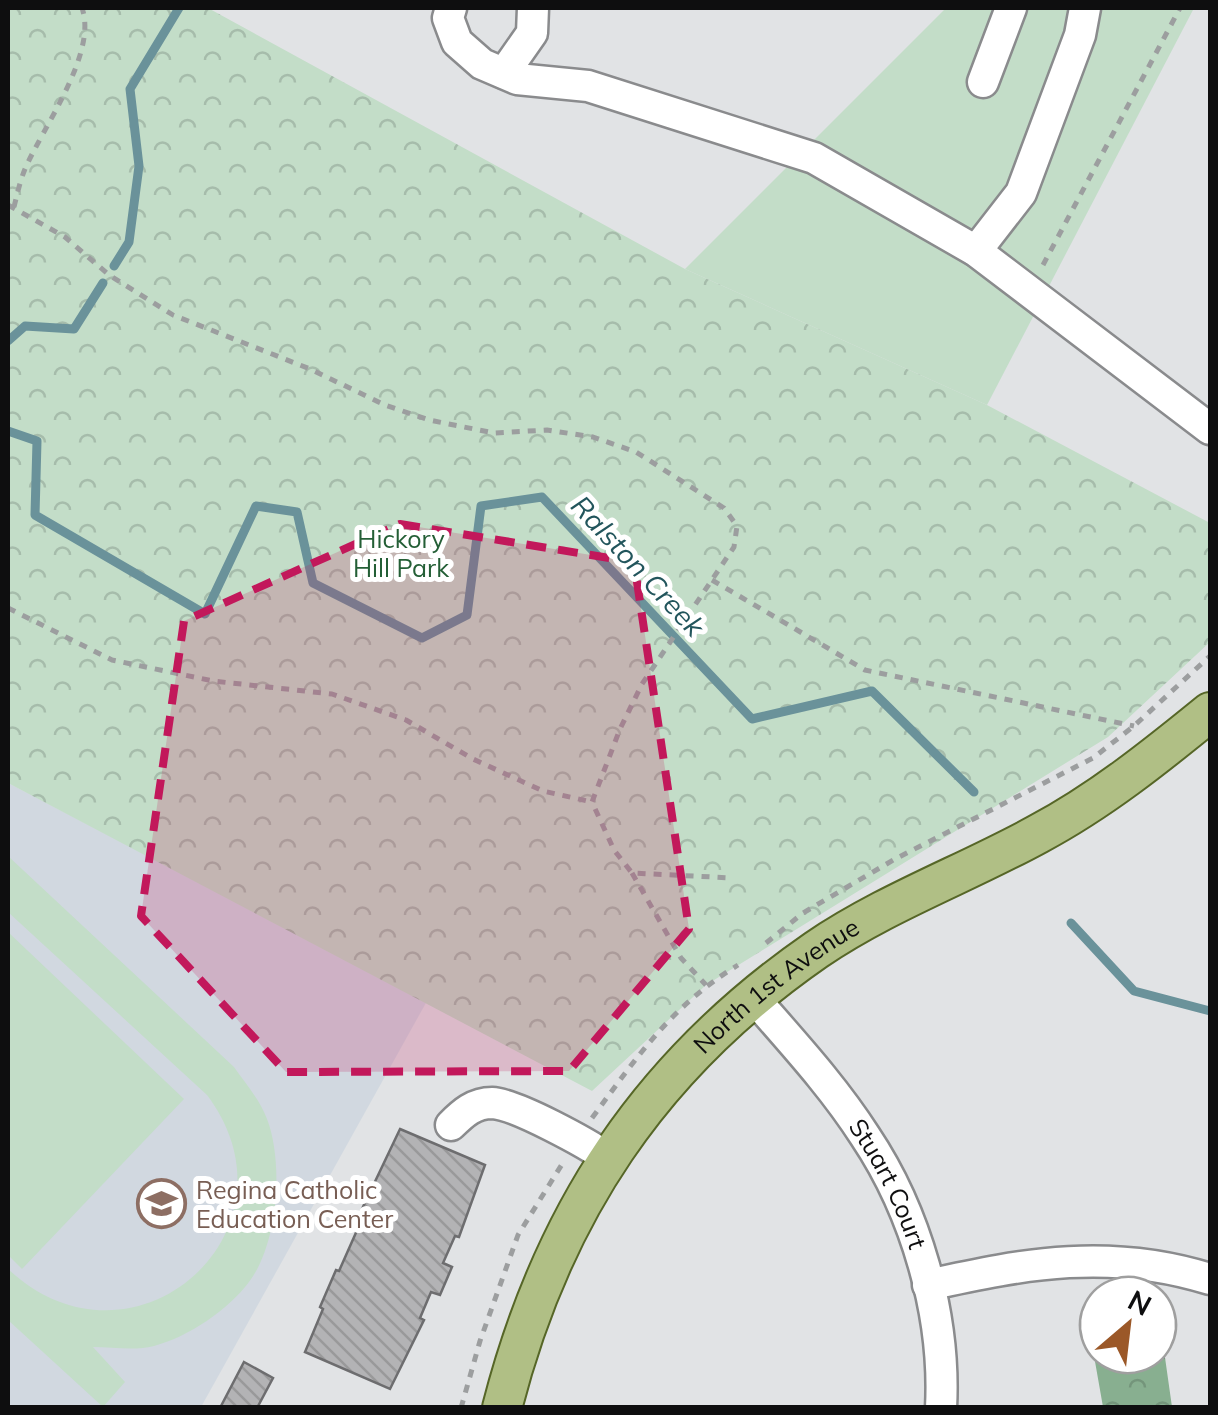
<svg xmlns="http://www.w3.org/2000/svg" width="1218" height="1415" font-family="Mulish,sans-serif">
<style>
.built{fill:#d1d8e0}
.grass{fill:#c3ddc8}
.forest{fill:url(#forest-crowns)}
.park{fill:url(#park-crowns)}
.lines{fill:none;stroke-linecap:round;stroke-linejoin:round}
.stream{stroke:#6a929a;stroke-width:9}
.building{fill:url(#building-back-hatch);stroke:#6d6d6f;stroke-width:2.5}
.minor-casing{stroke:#8a8b8d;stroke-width:35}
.major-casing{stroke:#566627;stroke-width:42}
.path{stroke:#9c9e9f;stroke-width:5;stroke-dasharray:8 8;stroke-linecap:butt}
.minor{stroke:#fff;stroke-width:30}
.major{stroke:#b0bf85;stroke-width:38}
.marked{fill:#c2185b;fill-opacity:0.2;stroke:#c2185b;stroke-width:8;stroke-dasharray:20 12;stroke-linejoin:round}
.labels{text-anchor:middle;stroke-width:10;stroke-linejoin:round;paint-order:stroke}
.park-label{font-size:25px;fill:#245f36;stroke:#fff}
.street-label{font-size:25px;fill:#0e0e0f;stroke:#fff}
.education-label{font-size:25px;fill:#785e54;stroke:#fff;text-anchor:start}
.water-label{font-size:28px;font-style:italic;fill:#22555c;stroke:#fff}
</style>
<defs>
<pattern id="forest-crowns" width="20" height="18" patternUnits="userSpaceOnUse" patternTransform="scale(2.5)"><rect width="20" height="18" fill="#88af90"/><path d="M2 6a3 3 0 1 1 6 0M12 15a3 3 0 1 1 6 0" fill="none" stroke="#74957b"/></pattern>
<pattern id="park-crowns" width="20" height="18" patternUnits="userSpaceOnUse" patternTransform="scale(2.5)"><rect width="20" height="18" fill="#c3ddc8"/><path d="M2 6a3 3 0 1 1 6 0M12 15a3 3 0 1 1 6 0" fill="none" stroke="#a6bcab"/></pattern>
<pattern id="building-back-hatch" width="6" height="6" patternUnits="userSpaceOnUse" patternTransform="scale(2.5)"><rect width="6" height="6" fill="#b3b3b5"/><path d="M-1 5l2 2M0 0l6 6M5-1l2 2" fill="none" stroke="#99999a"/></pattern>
</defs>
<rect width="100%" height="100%" fill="#e1e3e5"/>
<path class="built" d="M8 783 427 1001 201 1407H8Z"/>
<g class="grass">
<path d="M946 8H1194L987 405 685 269Z"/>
<path d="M8 856 234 1067C246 1084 260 1100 267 1119 284 1163 278 1244 249 1282 228 1310 188 1337 154 1346 135 1351 112 1347 93 1347L125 1382 103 1407 8 1320V1269C133 1386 309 1231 207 1095L8 912Z"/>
<path d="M8 932 184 1099 22 1269 8 1255Z"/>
</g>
<path class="forest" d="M1158 1308 1172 1407H1103L1087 1316 1098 1314V1355H1158Z"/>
<path class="park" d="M8 8H208L685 269 987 405 1210 523V642L1108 737 706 985 592 1091 8 783Z"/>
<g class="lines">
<g class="stream">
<path d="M114 266 129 242 139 166 130 89 179 8"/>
<path d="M8 341 25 326 74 329 103 283"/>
<path d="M8 431 37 441 35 515 205 614 256 506 297 512 313 583 422 638 467 615 481 506 542 497 752 719 872 691 974 792"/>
<path d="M1071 923 1134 991 1210 1011"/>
</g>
</g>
<g class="building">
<path d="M400 1129 485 1165 459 1237 455 1236 443 1263 452 1267 440 1295 431 1292 420 1318 424 1320 390 1389 305 1352 323 1309 320 1307 336 1270 339 1271 366 1210 362 1209Z"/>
<path d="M244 1362 273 1378 257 1408H220Z"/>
</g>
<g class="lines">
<defs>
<g id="minor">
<path d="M451 8 448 18 457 42 482 64 517 79 588 86 814 158 976 251 1210 429"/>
<path d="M504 73 532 33 533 8"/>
<path d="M983 82 1011 8"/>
<path d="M976 251 1021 193 1080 35 1085 8"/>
<path id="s1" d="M753 997C792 1042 833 1086 865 1136 916 1212 946 1315 941 1408"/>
<path d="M451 1125C463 1113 474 1103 492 1103 516 1104 588 1144 608 1158"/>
<path d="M928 1285C1026 1263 1111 1248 1210 1279"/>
</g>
<g id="major">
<path id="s2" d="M502 1408C552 1213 650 1065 816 950 885 903 965 874 1038 834 1100 801 1156 756 1210 712"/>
</g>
</defs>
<use href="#minor" class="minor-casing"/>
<use href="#major" class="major-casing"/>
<g class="path">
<path d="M8 205 65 237 109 275 173 315 310 369 385 405 429 420 494 433 547 430 593 437 636 452 724 508 737 526 734 547 642 684 620 729 592 802 614 850 632 873 733 878"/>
<path d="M14 207C17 195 20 181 25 169 43 127 98 53 82 8"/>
<path d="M1043 265 1180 8"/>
<path d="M712 580 865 670 1134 726"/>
<path d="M8 608 112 660 213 681 332 694 406 720 473 759 543 791 592 802"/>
<path d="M632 873 681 958 706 985"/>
<path d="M766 943 803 913 895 859 1093 758 1134 726 1210 656"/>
<path d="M592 1118C637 1057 671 1006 738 965"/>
<path d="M461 1408 480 1341 518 1235 564 1161"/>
</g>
<use href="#minor" class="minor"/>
<use href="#major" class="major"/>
</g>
<path class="marked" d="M400 524 634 562 689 929 569 1071 286 1072 141 916 184 621Z"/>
<defs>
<symbol id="school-ring" viewBox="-11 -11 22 22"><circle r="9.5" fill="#fff" stroke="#8d6e63" stroke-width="1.5"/><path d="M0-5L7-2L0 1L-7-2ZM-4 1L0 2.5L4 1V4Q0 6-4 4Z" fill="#8d6e63"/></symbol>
</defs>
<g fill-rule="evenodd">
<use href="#school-ring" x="134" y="1176" width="55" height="55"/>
</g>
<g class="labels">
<g class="park-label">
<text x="401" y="548">Hickory<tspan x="401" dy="29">Hill Park</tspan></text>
</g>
<g class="street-label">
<text dy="9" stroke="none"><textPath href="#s2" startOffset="515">North 1st Avenue</textPath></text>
<text dy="9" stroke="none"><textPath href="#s1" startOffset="232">Stuart Court</textPath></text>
</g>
<g class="education-label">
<text x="196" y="1199">Regina Catholic<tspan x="196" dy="29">Education Center</tspan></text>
</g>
<g class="water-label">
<text transform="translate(638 566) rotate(47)" y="10">Ralston Creek</text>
</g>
</g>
<rect width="1218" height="1415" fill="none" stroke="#0e0e0f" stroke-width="20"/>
<g transform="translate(1128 1325) rotate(28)"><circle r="48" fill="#ffffff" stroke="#9f9f9f" stroke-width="2.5"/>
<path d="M0-8L18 38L0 25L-18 38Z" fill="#9b5828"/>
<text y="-15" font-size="28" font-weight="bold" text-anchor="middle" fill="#0e0e0f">N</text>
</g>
</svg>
